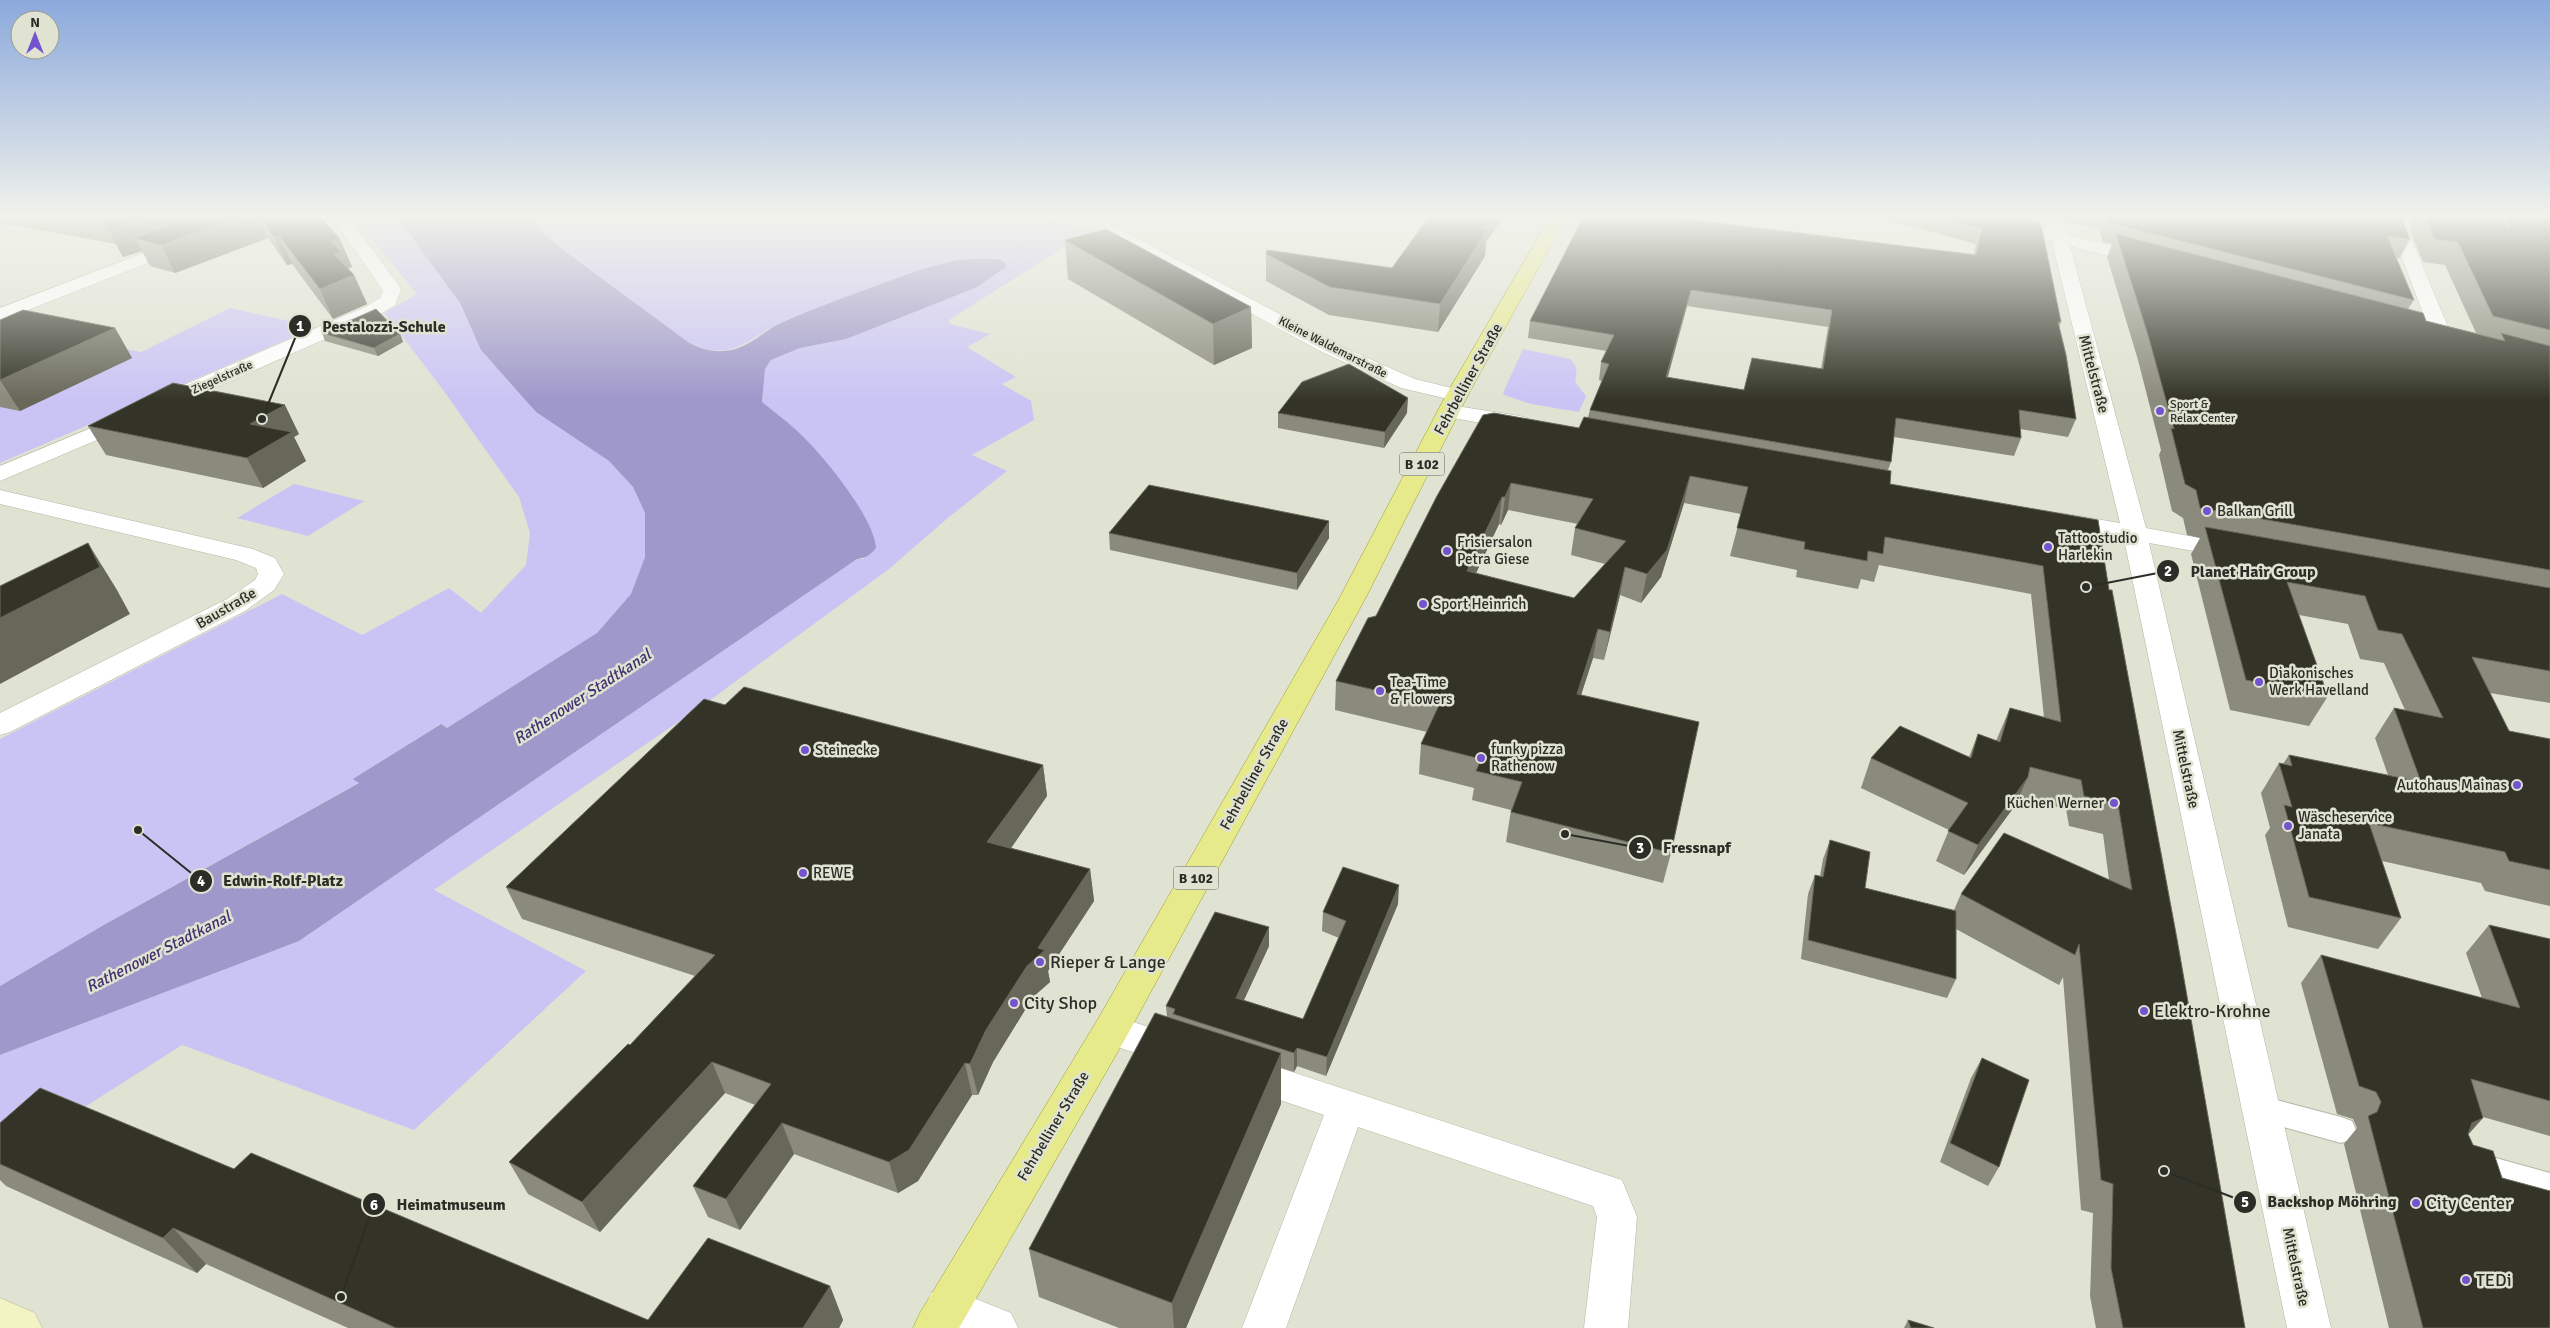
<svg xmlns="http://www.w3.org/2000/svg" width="2550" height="1328" font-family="Signika,sans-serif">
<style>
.green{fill:#cac4f5}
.water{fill:#9f98ca}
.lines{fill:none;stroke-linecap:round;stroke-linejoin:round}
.lane-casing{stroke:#b3b5a5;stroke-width:2}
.street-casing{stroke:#b3b5a5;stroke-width:1}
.secondary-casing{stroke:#b3b5a5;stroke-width:1}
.primary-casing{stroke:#9a9f35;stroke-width:1}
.lane{fill:#fff;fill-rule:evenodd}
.street{fill:#fff;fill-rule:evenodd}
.secondary{fill:#f2f4c4;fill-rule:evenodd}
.primary{fill:#e6ea8a;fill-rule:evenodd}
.wall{fill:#8a8b7c;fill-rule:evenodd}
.shaded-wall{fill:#67685a}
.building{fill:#333427;stroke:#67685a;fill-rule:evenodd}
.poi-dot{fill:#7354ce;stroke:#e0e2d2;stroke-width:2}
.labels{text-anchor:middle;stroke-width:5;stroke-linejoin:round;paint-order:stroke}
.far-street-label{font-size:12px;fill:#2c2d27;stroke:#e0e2d2}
.far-poi-label{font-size:12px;fill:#2c2d27;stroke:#e0e2d2;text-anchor:start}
.shield{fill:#e0e2d2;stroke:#62635a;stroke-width:1}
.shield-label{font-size:14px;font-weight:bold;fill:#2c2d27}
.street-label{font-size:15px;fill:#2c2d27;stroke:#e0e2d2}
.poi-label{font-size:15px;fill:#2c2d27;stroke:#e0e2d2;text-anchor:start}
.water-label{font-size:16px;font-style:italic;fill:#3e306e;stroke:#e0e2d2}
.near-poi-label{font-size:18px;fill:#2c2d27;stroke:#e0e2d2;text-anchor:start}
.leader{fill:none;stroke:#2c2d27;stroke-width:2}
.callout-dot{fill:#2c2d27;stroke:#e0e2d2;stroke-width:2}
.mark-label{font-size:15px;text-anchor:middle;font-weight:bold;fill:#fff}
.callout-label{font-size:16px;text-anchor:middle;font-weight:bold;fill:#2c2d27;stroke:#e0e2d2;stroke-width:5;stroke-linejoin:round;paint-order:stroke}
</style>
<rect width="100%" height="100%" fill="#e0e2d2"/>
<g class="green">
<path d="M351 214H395L460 303 481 350 536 412 609 461 633 487 645 513V557L631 594 597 633 447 728 440 724 354 779 360 782 102 926 0 986V739L282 594 362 635 449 588 481 613 526 565 530 533 519 497 438 383 384 313 417 294Z"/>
<path d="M530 214H1035L1095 232 1091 238 1064 247 949 320 950 324 990 334 967 347 1016 377 1002 384 1031 401 1034 420 972 455 1007 471 949 517 889 569 713 698 434 890 586 971 414 1130 182 1045 0 1161V1055L299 941 857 559H864L796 430 762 402 765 369 771 360 800 348 846 339 991 258H976L768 329C739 349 721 359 688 342L555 244 530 219Z"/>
<path d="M230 308 316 327 0 463V342L27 331 141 352Z"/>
<path d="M1523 349 1570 359C1578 366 1577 372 1575 382L1586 396 1579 412 1531 404 1504 395 1503 393Z"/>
<path d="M294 484 364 501 308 536 237 518Z"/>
</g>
<path class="water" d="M395 214H530V219L555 244 688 342C702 350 715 353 731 350 750 346 764 331 781 323 810 310 840 299 870 288 912 273 956 253 1002 260L1007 266 977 287 917 311 846 339 800 348 771 360 765 369 762 402C773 411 784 419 795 429 819 450 874 516 876 548 870 555 866 558 857 559L299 941 0 1055V986L102 926 359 783 353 779 441 724 447 728 597 633 631 594 645 557V513L633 487 609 461 536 412 481 350 460 303Z"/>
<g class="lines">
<defs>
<g id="lane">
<path d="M2261 1096 2341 1117 2352 1121 2356 1130 2352 1139 2341 1143 2251 1118 2246 1109 2251 1100Z"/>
<path d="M2474 1152 2550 1173V1201L2463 1176 2459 1166 2463 1156Z"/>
</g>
<g id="street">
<path d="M330 214H346L399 286 401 290 395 305 379 315 172 407 164 408 156 407 153 402 156 397 365 307 380 298 383 290Z"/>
<path d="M1964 214H1990L2047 229 2039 214H2055L2067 234 2152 257 2155 261 2152 265 2146 266 2070 246 2146 528 2233 544 2242 546 2245 551 2242 556 2233 558 2149 543 2331 1328H2287L2124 539 2052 525 2049 520 2052 515 2061 513 2120 523 2052 241 1966 218Z"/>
<path d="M2385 214H2401L2453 339 2450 343H2436L2433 339Z"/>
<path d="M1108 223 1336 344 1415 379 1464 391 1468 395 1464 399 1457 401 1401 388 1322 352 1102 232 1099 228 1102 224Z"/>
<path d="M180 239 186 240 189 244 186 248 0 321V308Z"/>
<path d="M1450 405 1520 416 1528 418 1531 423 1528 428 1520 430 1442 416 1439 411 1442 406Z"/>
<path d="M127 413 135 414 138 419 135 424 0 481V466Z"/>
<path d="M0 490 253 549 275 558 284 574 274 590 245 611 10 732 0 735V713L227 599 255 580 258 574 256 568 236 560 0 504Z"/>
<path d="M1111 1015 1190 1040 1195 1051 1190 1062 1177 1066 1098 1041 1093 1030 1098 1019Z"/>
<path d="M1246 1057 1622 1180 1637 1217 1628 1328H1584L1597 1217 1593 1206 1358 1127 1286 1328H1242L1324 1115 1233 1084 1227 1073 1233 1062Z"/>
<path d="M946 1287 1011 1313 1018 1328H943L931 1323 925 1308 931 1293Z"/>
</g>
<path id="secondary" d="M0 1298 35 1313 42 1328H0Z"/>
<path id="primary" d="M1552 214H1568L1468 395 1365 599 1124 1041 959 1328H913L920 1313 1098 1019 1339 599 1446 395Z"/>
</defs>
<use href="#lane" class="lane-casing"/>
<use href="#street" class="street-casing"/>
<use href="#secondary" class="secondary-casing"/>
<use href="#primary" class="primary-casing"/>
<use href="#lane" class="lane"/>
<use href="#street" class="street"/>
<use href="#secondary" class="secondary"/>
<use href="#primary" class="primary"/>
</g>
<g class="wall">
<path d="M0 214H256L261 223 256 214H318L340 239 352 267 348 268 354 275 367 304 333 319 292 264 287 265 268 238 175 273 150 266 142 251 123 257 116 244 0 223Z"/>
<path d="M1431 214H1505L1486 242 1485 256 1438 332 1329 315 1266 281V254L1392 268Z"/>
<path d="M1585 214 1974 254 1976 244 1867 214H2028L2026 219 2061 322 2059 327 2076 419 2068 437 2020 429 2021 438 2014 456 1894 437 1891 462 1888 470 1890 484 2109 590 2245 1328H2096L2090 1296 2093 1213 2081 1210 2063 977 2059 985 1956 929V979L1947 998 1801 959 1808 894 1815 875 1820 876 1823 859 1830 840 1865 888 1954 910 1961 894 2109 880 2103 834 2069 826 2066 809 2018 797 2014 807 1964 875 1936 861 1949 830 1861 788 1871 758 1969 757 1978 734 1996 741 2010 708 2044 717 2031 594 1879 565 1874 582 1861 579 1858 589 1796 577 1797 570 1730 556 1741 514 1684 503 1661 577 1641 603 1620 595 1604 660 1593 658 1581 695 1671 853 1663 883 1506 842 1511 810 1472 800 1474 788 1419 774 1421 744 1427 732 1335 710 1336 681 1376 616 1437 496 1579 428 1588 417 1590 410 1602 381 1599 380 1601 362 1607 351 1528 338 1530 321ZM1687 306 1828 327 1821 369 1744 390 1667 377ZM1508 510 1578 524 1575 528 1571 555 1605 564 1574 598 1476 573 1499 524 1501 525Z"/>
<path d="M2062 214H2400L2410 239 2400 258H2396L2414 300 2408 309 2426 321 2476 333 2445 265 2423 262 2409 228 2416 214H2550V703L2490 693 2509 731 2550 739V906L2485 891 2481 883 2382 861 2401 918 2378 949 2288 927 2265 835 2270 828 2261 793 2279 763 2283 764 2289 755 2388 775 2375 738 2394 708 2405 710 2384 663 2360 659 2348 624 2299 615 2328 696 2309 726 2230 710 2191 554 2200 538 2187 535 2183 518 2172 511 2159 455 2161 450 2138 360 2107 257 2112 244 2103 242 2099 229 2060 219Z"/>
<path d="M1065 240 1251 307 1252 348 1214 365 1068 279Z"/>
<path d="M0 320 115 328 132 358 20 411 0 407Z"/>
<path d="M322 333 400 334 403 342 378 356 325 341Z"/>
<path d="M1278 413H1407L1384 448 1278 428Z"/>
<path d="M88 426 299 434 294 437 306 461 263 488 106 455Z"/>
<path d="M1109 533 1329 538 1297 590 1110 550Z"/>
<path d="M725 705 1043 765 1047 796 1011 848 1090 869 1094 901 1048 971 1050 982 1033 997 993 1062 978 1095H972L918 1181 898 1193 794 1154 740 1230 708 1217 693 1186 755 1105 725 1093 600 1232 528 1194 509 1162 630 1045 695 976 522 919 506 887Z"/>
<path d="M1398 904 1326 1076 1297 1066 1294 1072 1281 1068V1104L1186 1328H1119L1039 1297 1029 1249 1167 1017 1166 1006 1269 946 1244 1000 1303 1019 1339 938 1322 931 1323 912Z"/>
<path d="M2489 925 2550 939V1136L2483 1117 2468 1134 2550 1328H2389L2344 1144 2357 1128 2353 1119 2337 1114 2301 983 2321 955 2482 998 2466 953Z"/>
<path d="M1982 1058 1999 1167 1988 1186 1940 1162 1971 1078Z"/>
<path d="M0 1123 234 1169 648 1320 830 1286 843 1320 839 1328H348L206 1264 197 1273 6 1186 0 1180Z"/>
<path d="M1908 1320 1934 1328H1904Z"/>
</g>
<g class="shaded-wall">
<path d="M153 214H243L135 238 142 251 123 257 108 229Z"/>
<path d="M247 214H256L268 238 175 273 161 245Z"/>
<path d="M1490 214H1505L1486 242 1485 256 1438 332 1440 304 1480 228Z"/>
<path d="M279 236 292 264 287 265 274 237Z"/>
<path d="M340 239 352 267 348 268 354 275 367 304 333 319 320 289 334 254 331 241Z"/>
<path d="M1691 290 1687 306 1663 395 1666 377Z"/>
<path d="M1251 307 1252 348 1214 365 1213 324Z"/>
<path d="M115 328 132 358 20 411 0 380Z"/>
<path d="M400 334 403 342 378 356 374 348Z"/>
<path d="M1408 398 1407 413 1384 448 1385 432Z"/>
<path d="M285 405 299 434 294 437 306 461 263 488 247 458 250 424Z"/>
<path d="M1690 476 1684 503 1661 577 1641 603 1647 574Z"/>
<path d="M1511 483 1508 510 1501 525 1505 497Z"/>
<path d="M1502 497 1499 524 1464 599 1467 571Z"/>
<path d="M1329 521V538L1297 590V573Z"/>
<path d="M88 543 117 590 130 614 0 684V618Z"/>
<path d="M1625 567 1620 595 1604 660 1610 632Z"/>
<path d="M1598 629 1593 658 1572 723 1577 694Z"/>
<path d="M1043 765 1047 796 993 874 987 842Z"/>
<path d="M2028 777 2014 807 1964 875 1978 845Z"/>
<path d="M1090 869 1094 901 1048 971 1050 982 1033 997 993 1062 978 1095 970 1064 986 1030 1038 948Z"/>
<path d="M1399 885 1398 904 1326 1076 1327 1057Z"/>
<path d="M1269 927V946L1236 1017V998Z"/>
<path d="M1297 1048V1066L1294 1072V1053Z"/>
<path d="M1281 1053V1104L1186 1328H1174L1172 1303Z"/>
<path d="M712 1062 725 1093 600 1232 582 1202Z"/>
<path d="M965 1063 972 1095 918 1181 898 1193 889 1162Z"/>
<path d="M2483 1118 2458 1146 2472 1123Z"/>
<path d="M782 1123 794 1154 740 1230 726 1199Z"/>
<path d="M173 1228 206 1264 197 1273 163 1238Z"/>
<path d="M830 1286 843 1320 839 1328H803Z"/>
</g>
<g class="building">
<path d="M85 214H153L108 229 103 217Z"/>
<path d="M200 214H247L161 245 135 238Z"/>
<path d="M257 214H318L340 239 331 241 341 252 334 254 354 275 320 289 279 236 274 237Z"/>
<path d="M1431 214H1490L1480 228 1487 230 1440 304 1330 287 1266 254 1267 250 1392 268Z"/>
<path d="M1585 214H1646L1976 255 1982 228 1928 214H2007L2039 222 2042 229 2061 322H2058L2066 355 2076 419 2019 410 2021 438 1896 418 1891 462 1590 410 1609 364 1601 362 1614 335 1530 321ZM1691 290 1832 310 1823 369 1752 358 1744 390 1666 377Z"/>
<path d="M2107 214H2400L2410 239 2387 236 2414 300 2110 223Z"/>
<path d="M2424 214H2500L2508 228 2509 214H2550V330L2493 316 2458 242 2435 239Z"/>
<path d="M1106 229 1251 307 1213 324 1065 240Z"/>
<path d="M2116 234 2423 313 2426 321 2505 341 2501 333 2550 346V570L2200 508 2196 490 2185 484 2171 428 2174 429 2148 335Z"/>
<path d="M376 309 400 334 374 348 322 333Z"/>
<path d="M23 310 115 328 0 380V320Z"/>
<path d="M1349 364 1408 398 1385 432 1278 413 1302 382Z"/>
<path d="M173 383 285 405 250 424 292 432 247 458 88 426Z"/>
<path d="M1494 413 1579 428 1584 417 1891 471 1890 484 2098 520 2109 590H2112L2177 939 2245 1328H2123L2111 1268 2113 1184 2101 1180 2079 944 2075 955 1961 894 2004 833 2132 890 2118 804 2084 796 2081 780 2030 767 2028 777 1978 845 1948 831 1968 803 1871 758 1900 726 1971 758 1978 734 2000 742 2010 708 2061 722 2043 566 1885 537 1883 554 1868 551 1867 561 1804 549 1805 542 1737 528 1748 487 1690 476 1667 550 1647 574 1625 567 1610 632 1598 629 1577 694 1699 722 1671 853 1511 812 1522 782 1476 771 1481 759 1421 744 1439 705 1336 681 1368 618 1376 616 1437 496 1483 415ZM1511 483 1593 499 1575 528 1626 541 1574 598 1467 571 1502 497H1505Z"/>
<path d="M1149 485 1329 521 1297 573 1109 533Z"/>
<path d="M2205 527 2550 588V671L2472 657 2509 731 2550 739V870L2509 861 2505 852 2369 823 2401 918 2309 897 2284 805 2292 807 2279 763 2292 766 2289 755 2421 782 2394 708 2443 718 2402 634 2378 630 2365 596 2287 582 2328 696 2246 680Z"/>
<path d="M88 543 100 567 0 618V586Z"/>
<path d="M744 687 1043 765 987 842 1090 869 1038 948 1045 950 1027 966 986 1030 970 1064 965 1063 909 1150 889 1162 782 1123 726 1199 693 1186 771 1084 712 1062 582 1202 509 1162 628 1044 630 1045 715 955 506 887 704 699 725 705Z"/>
<path d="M1830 840 1870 852 1865 888 1956 911V979L1808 940 1815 875 1823 877Z"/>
<path d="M1343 867 1399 885 1327 1057 1297 1048 1294 1053 1173 1014 1175 1009 1166 1006 1215 912 1269 927 1236 998 1303 1019 1346 921 1323 912Z"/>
<path d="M2489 925 2550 939V1101L2471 1079 2483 1118 2472 1123 2468 1134 2473 1145 2493 1151 2502 1178 2550 1191V1328H2423L2368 1116 2377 1112 2381 1102 2376 1092 2359 1086 2321 955 2520 1008Z"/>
<path d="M1155 1013 1281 1053 1172 1303 1029 1249Z"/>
<path d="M1982 1058 2029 1080 1999 1167 1950 1143Z"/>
<path d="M40 1088 234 1169 251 1153 648 1320 708 1238 830 1286 803 1328H396L173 1228 163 1238 0 1164V1123Z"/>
<path d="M1908 1320 1934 1328H1911Z"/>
</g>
<linearGradient id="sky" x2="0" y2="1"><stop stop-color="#8ba9dc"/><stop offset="0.54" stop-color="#f1f2eb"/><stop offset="1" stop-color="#f1f2eb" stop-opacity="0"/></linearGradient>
<rect width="2550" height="400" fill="url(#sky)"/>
<g class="poi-dot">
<circle cx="2160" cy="411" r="5"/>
<circle cx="2207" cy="511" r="5"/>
<circle cx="2048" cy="547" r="5"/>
<circle cx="1447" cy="551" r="5"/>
<circle cx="1423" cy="604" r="5"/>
<circle cx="2259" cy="682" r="5"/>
<circle cx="1380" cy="691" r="5"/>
<circle cx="805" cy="750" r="5"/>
<circle cx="1481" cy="758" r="5"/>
<circle cx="2517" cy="785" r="5"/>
<circle cx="2114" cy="803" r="5"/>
<circle cx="2288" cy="826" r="5"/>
<circle cx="803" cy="873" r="5"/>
<circle cx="1040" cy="962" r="5"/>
<circle cx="1014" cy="1003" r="5"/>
<circle cx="2144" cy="1011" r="5"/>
<circle cx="2416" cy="1203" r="5"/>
<circle cx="2466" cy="1280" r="5"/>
</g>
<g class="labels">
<g class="far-street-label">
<text transform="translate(1333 347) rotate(27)" y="4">Kleine Waldemarstraße</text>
<text transform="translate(222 377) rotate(-24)" y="4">Ziegelstraße</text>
</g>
<g class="far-poi-label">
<text x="2170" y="408">Sport &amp;<tspan x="2170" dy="14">Relax Center</tspan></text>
</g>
<g class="shield">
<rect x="1399.5" y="452.5" width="45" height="23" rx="4"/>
<rect x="1173.5" y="866.5" width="45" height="23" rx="4"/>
</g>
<g class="shield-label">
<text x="1422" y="469">B 102</text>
<text x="1196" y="883">B 102</text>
</g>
<g class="street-label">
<text transform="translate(2094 374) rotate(75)" y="5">Mittelstraße</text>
<text transform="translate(1468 379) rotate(-61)" y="5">Fehrbelliner Straße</text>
<text transform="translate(226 608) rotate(-30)" y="5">Baustraße</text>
<text transform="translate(2186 769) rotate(78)" y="5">Mittelstraße</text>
<text transform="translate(1254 774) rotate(-61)" y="5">Fehrbelliner Straße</text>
<text transform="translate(1053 1126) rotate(-59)" y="5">Fehrbelliner Straße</text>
<text transform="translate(2296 1267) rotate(78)" y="5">Mittelstraße</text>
</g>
<g class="poi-label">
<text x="2217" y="516">Balkan Grill</text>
<text x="2058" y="543">Tattoostudio<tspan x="2058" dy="17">Harlekin</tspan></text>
<text x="1457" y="547">Frisiersalon<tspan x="1457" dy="17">Petra Giese</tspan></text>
<text x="1433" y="609">Sport Heinrich</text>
<text x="2269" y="678">Diakonisches<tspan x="2269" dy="17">Werk Havelland</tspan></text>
<text x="1390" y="687">Tea-Time<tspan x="1390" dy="17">&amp; Flowers</tspan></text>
<text x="1491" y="754">funky pizza<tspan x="1491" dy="17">Rathenow</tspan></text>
<text x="815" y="755">Steinecke</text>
<text x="2507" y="790" text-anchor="end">Autohaus Mainas</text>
<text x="2104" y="808" text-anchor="end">Küchen Werner</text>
<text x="2298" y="822">Wäscheservice<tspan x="2298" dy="17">Janata</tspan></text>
<text x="813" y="878">REWE</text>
</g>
<g class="water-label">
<text transform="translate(582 696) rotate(-33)" y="6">Rathenower Stadtkanal</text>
<text transform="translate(158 951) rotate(-27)" y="6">Rathenower Stadtkanal</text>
</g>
<g class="near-poi-label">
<text x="1050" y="968">Rieper &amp; Lange</text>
<text x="1024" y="1009">City Shop</text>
<text x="2154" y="1017">Elektro-Krohne</text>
<text x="2426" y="1209">City Center</text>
<text x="2476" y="1286">TEDi</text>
</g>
</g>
<path class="leader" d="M262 419L300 326M2086 587L2168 571M1565 834L1640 848M138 830L201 881M2164 1171L2245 1202M341 1297L374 1204"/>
<g class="callout-dot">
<circle cx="262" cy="419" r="5"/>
<circle cx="2086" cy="587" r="5"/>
<circle cx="1565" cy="834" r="5"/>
<circle cx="138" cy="830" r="5"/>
<circle cx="2164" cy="1171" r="5"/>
<circle cx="341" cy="1297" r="5"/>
<circle cx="300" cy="326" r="12"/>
<circle cx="2168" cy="571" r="12"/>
<circle cx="1640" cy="848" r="12"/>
<circle cx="201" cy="881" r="12"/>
<circle cx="2245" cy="1202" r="12"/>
<circle cx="374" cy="1204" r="12"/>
</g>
<g class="mark-label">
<text x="300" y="331">1</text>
<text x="2168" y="576">2</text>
<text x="1640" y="853">3</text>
<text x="201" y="886">4</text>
<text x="2245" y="1207">5</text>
<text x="374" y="1210">6</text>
</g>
<g class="callout-label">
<text x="384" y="332">Pestalozzi-Schule</text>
<text x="2253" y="577">Planet Hair Group</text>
<text x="1697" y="853">Fressnapf</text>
<text x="283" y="886">Edwin-Rolf-Platz</text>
<text x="2332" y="1207">Backshop Möhring</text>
<text x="451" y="1210">Heimatmuseum</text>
</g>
<g transform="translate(35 35)"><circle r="24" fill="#e0e2d2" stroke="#989a8e"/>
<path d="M0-4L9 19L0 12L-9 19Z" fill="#7354ce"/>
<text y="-8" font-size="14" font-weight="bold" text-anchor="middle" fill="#2c2d27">N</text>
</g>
</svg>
